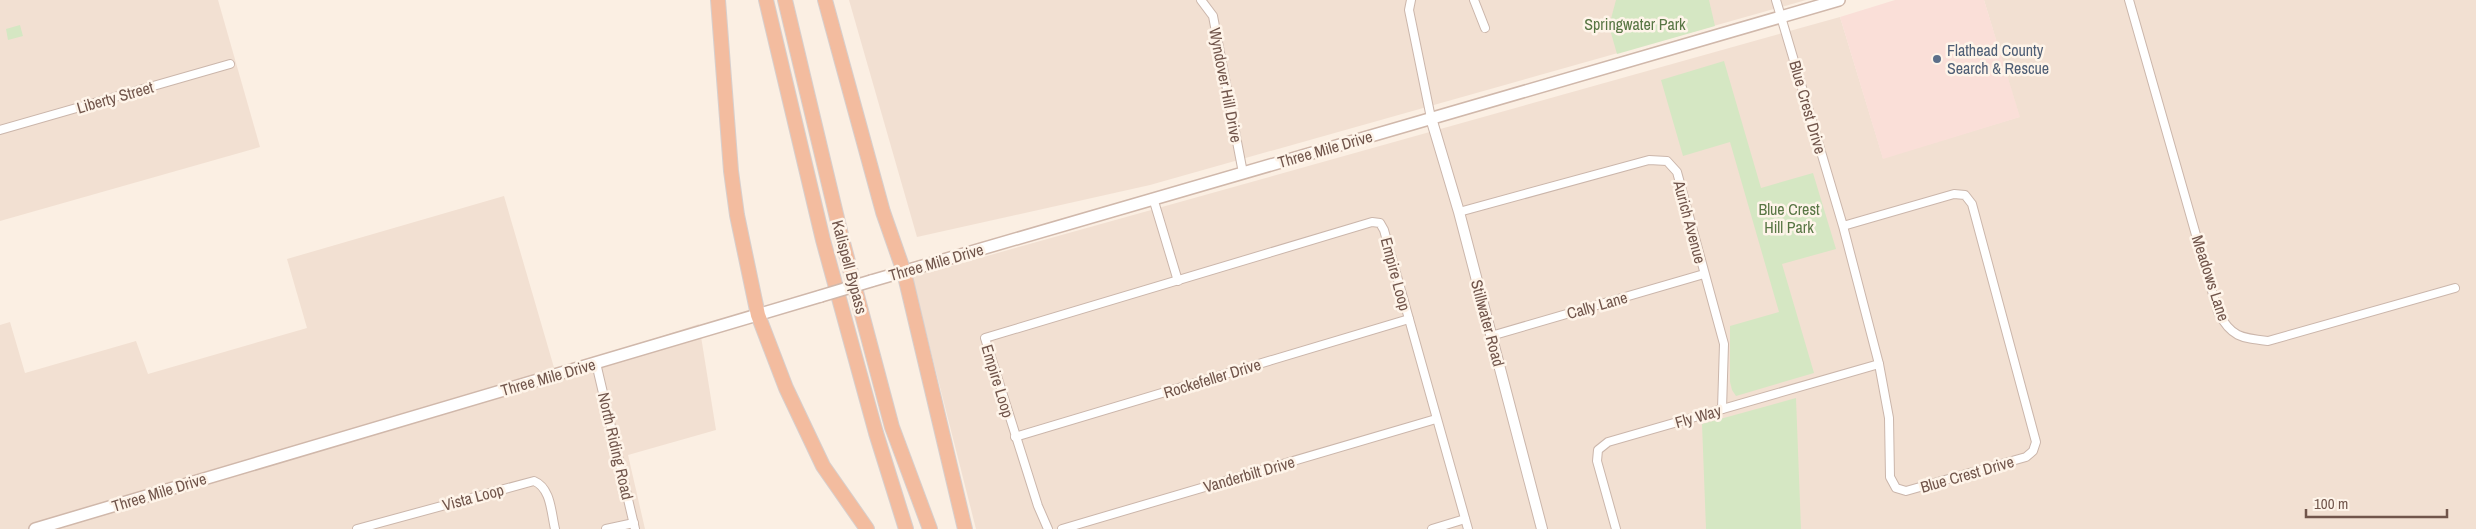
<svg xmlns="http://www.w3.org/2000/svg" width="2476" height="529" font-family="'Archivo Narrow',sans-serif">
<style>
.residential{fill:#f2e0d2}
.commercial{fill:#fadfd8}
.green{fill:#d5e7c3}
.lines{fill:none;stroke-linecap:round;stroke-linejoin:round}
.minor-casing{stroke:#cbb6ab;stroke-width:10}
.tertiary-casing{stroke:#cbb6ab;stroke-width:12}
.secondary-casing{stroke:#d0b8ab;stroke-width:14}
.trunk-casing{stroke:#d7cfcd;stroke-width:16}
.minor{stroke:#fff;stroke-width:8}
.tertiary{stroke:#fff;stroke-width:10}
.secondary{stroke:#fff;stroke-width:11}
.trunk{stroke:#f3bc9f;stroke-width:14}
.secondary-bridge-casing{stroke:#d0b8ab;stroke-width:14;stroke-linecap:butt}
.secondary-bridge{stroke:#fff;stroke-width:11}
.service-dot{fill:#5c6f8a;stroke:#fef4e9;stroke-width:2}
.labels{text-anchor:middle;stroke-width:5;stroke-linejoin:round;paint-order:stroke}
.park-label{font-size:16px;fill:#587644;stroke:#fef4e9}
.service-label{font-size:16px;fill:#4e5e75;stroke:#fef4e9;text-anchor:start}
.street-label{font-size:16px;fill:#71554b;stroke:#fef4e9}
</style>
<rect width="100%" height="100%" fill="#fbefe3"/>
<g class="residential">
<path d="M0 0H218L260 147 0 221Z"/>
<path d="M849 0H1806L1150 185 917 237Z"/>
<path d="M1984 0H2476V529H976L912 277 1840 17 1883 158 2019 117Z"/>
<path d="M504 196 555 371 699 324 716 430 628 455 645 529H0V325L10 322 25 373 136 341 148 374 307 328 287 259Z"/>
</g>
<path class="commercial" d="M1895 0H1984L2020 117 1883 159 1840 17Z"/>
<g class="green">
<path d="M1616 0H1709L1715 26 1617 54 1609 26Z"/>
<path d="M20 25 23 36 8 40 6 29Z"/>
<path d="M1724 61 1761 188 1813 173 1836 249 1782 264 1814 373 1736 396 1732 390 1730 382V326L1779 312 1730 142 1683 156 1661 80Z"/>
<path d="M1796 398 1801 529H1706L1702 424Z"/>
</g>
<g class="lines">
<defs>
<g id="minor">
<path d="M1201 0 1213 16 1243 173"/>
<path d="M1411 0 1409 10 1431 118"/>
<path d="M1474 0 1485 28"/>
<path d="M1776 0 1843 226 1879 364 1889 418 1890 477 1896 488 1906 491 2026 457 2033 451 2036 442 1972 204 1965 195 1954 194 1843 226"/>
<path d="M2129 0 2218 312C2231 337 2241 338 2268 341L2455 288"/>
<path d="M0 130 230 64"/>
<path d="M1153 198 1178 281"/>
<path d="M1459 212 1649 160 1667 161 1677 172 1724 344 1722 409"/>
<path d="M1491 336 1704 274"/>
<path d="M596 363 635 529"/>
<path d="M1015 437 1409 319"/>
<path d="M357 529 534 481C551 488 551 512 555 529"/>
<path d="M606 529 634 523"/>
<path d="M1048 529 1038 506 985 338 1372 222 1380 223 1384 230 1468 529"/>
<path d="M1062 529 1436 419"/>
<path d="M1432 529 1465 519"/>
<path d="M1616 529 1597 461 1598 450 1608 442 1879 364"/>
</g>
<path id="tertiary" d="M1431 118 1459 212 1542 529"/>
<g id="secondary">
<path d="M871 281 1839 0"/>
<path d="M35 529 821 296"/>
</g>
<g id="trunk">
<path d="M718 0 731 171 737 215 758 315 786 388 823 466 867 529"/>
<path d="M766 0 823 240 876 433 906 529"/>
<path d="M785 0 842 239 892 427 930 529"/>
<path d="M825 0 883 212 904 272 965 529"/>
</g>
</defs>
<use href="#minor" class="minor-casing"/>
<use href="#tertiary" class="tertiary-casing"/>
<use href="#secondary" class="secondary-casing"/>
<use href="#trunk" class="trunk-casing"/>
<use href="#minor" class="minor"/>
<use href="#tertiary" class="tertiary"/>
<use href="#secondary" class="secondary"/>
<use href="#trunk" class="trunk"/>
<defs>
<path id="secondary-bridge" d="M821 296 871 281"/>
</defs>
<use href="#secondary-bridge" class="secondary-bridge-casing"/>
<use href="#secondary-bridge" class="secondary-bridge"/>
</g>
<circle class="service-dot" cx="1937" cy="59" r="5"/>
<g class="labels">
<g class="park-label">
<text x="1635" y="30">Springwater Park</text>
<text x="1789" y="215">Blue Crest<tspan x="1789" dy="18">Hill Park</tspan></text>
</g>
<g class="service-label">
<text x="1947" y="56">Flathead County<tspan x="1947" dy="18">Search &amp; Rescue</tspan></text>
</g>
<g class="street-label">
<text transform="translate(1226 85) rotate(79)" y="6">Wyndover Hill Drive</text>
<text transform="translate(115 97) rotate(-16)" y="6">Liberty Street</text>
<text transform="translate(1808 107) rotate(74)" y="6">Blue Crest Drive</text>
<text transform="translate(1325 149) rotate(-16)" y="6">Three Mile Drive</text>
<text transform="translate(1690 222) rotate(75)" y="6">Aurich Avenue</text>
<text transform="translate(936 262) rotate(-16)" y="6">Three Mile Drive</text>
<text transform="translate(850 267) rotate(75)" y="6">Kalispell Bypass</text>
<text transform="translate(1396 274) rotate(75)" y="6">Empire Loop</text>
<text transform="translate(2211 278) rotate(72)" y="6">Meadows Lane</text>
<text transform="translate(1597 305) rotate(-16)" y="6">Cally Lane</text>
<text transform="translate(1488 323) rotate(75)" y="6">Stillwater Road</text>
<text transform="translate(548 377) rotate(-16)" y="6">Three Mile Drive</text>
<text transform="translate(1212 378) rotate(-17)" y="6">Rockefeller Drive</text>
<text transform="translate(998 381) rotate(73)" y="6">Empire Loop</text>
<text transform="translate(1698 416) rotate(-16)" y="6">Fly Way</text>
<text transform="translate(616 446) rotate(77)" y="6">North Riding Road</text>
<text transform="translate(1249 474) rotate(-16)" y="6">Vanderbilt Drive</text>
<text transform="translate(1967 474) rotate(-16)" y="6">Blue Crest Drive</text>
<text transform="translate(159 492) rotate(-17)" y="6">Three Mile Drive</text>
<text transform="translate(473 497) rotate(-15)" y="6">Vista Loop</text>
</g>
</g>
<path d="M2306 509v8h141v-8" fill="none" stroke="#71554b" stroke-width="2.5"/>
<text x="2314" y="509" font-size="15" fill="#71554b" stroke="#fef4e9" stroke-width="4" paint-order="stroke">100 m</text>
</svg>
